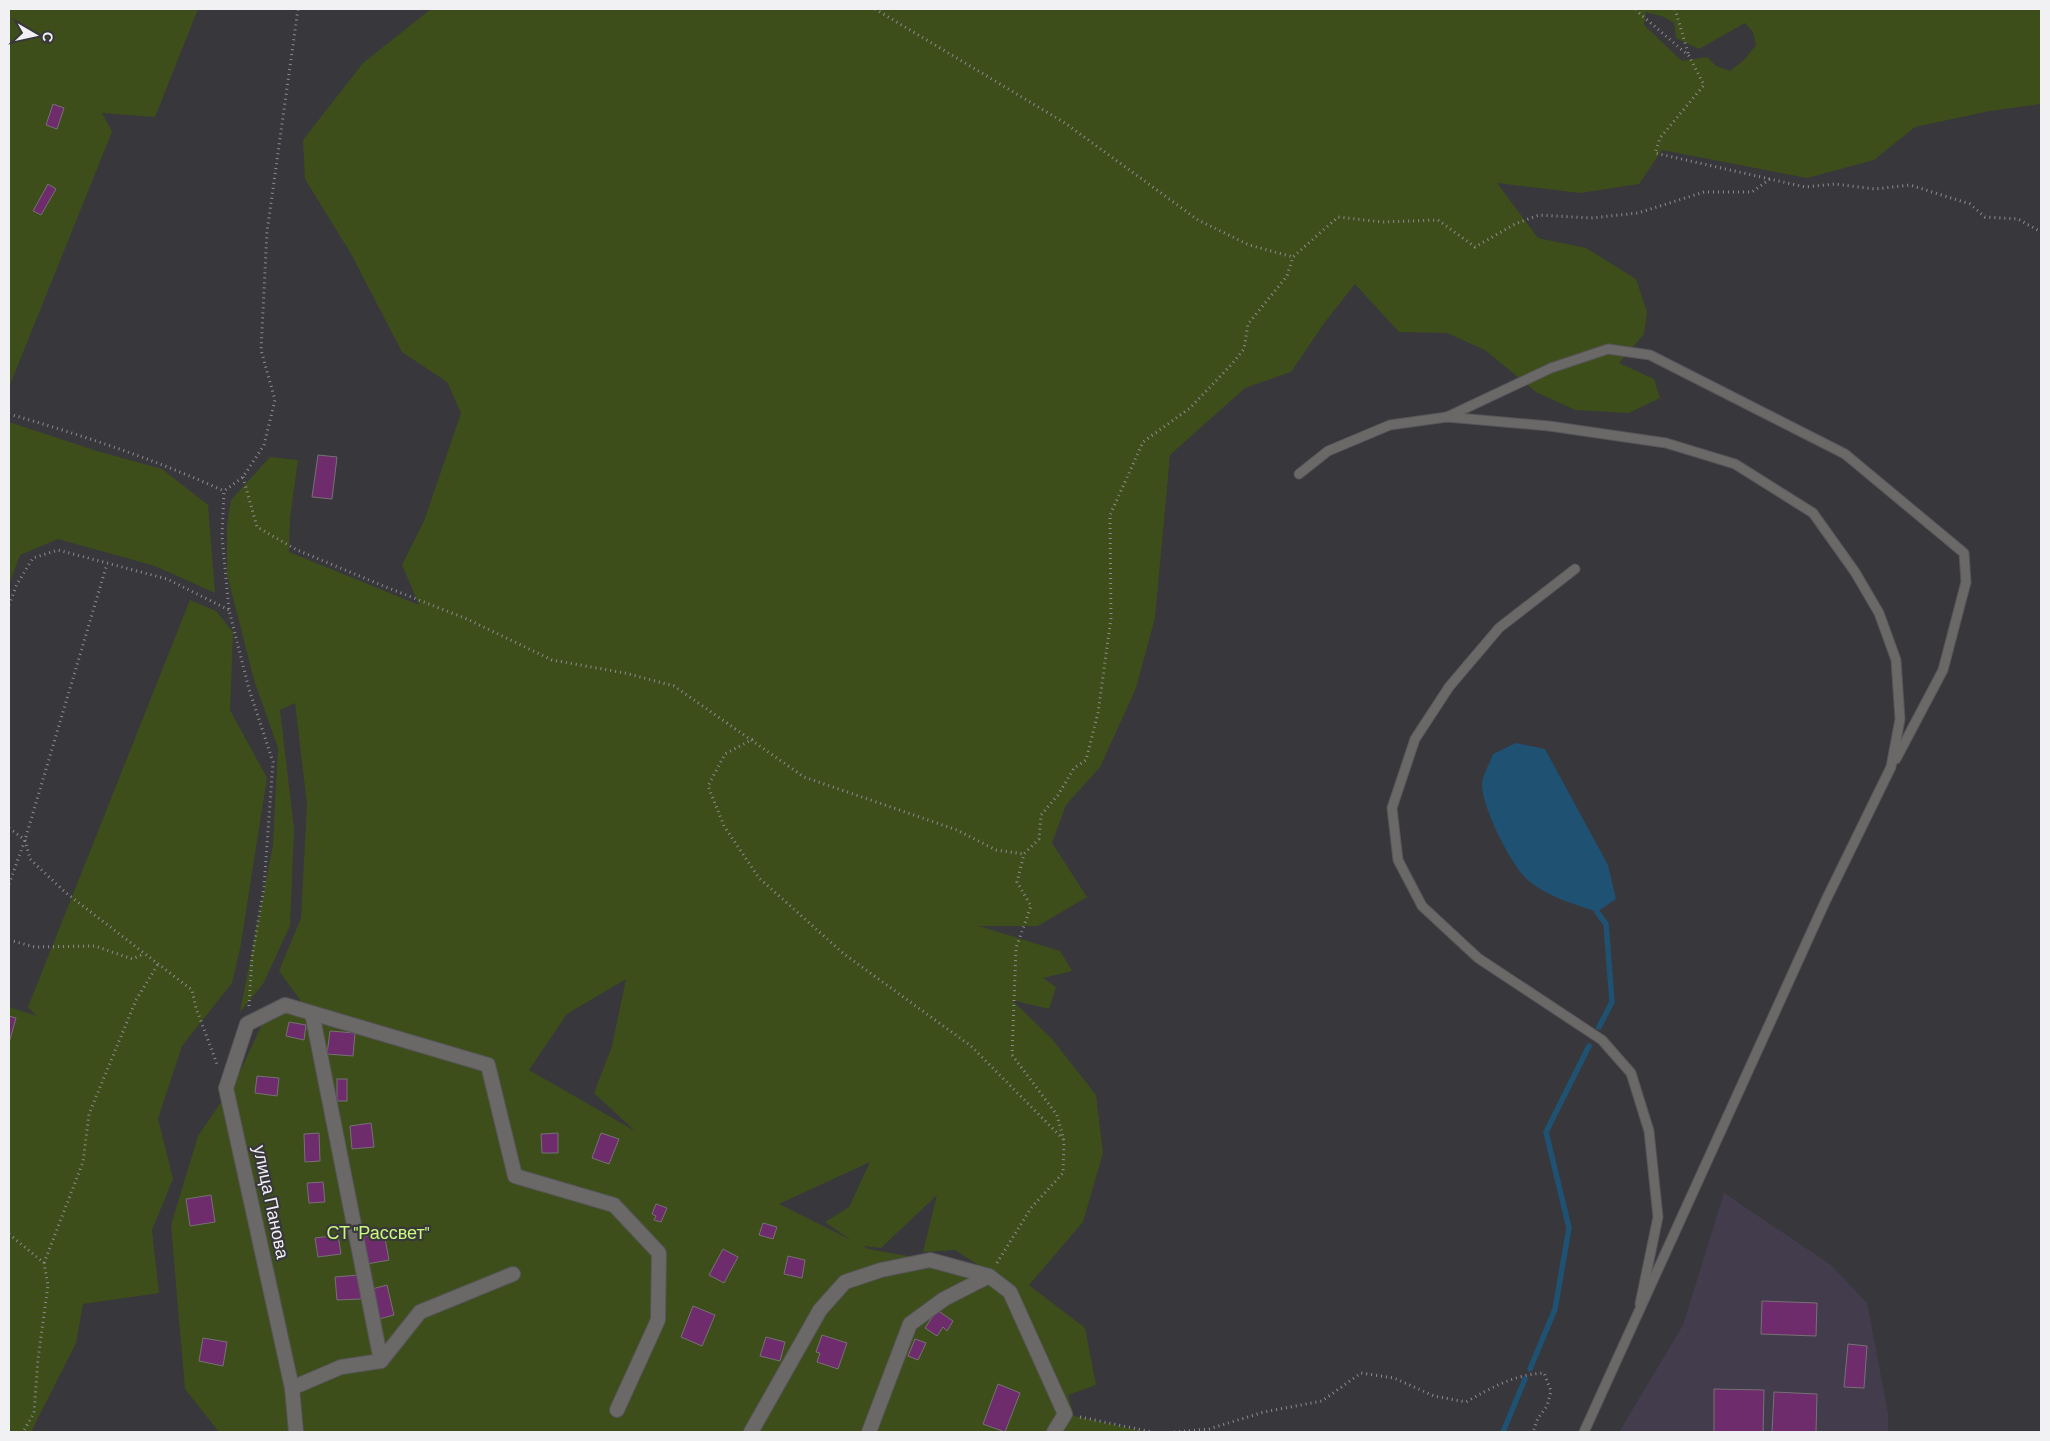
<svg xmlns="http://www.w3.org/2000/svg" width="2050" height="1441" font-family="Barlow,sans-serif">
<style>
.industrial{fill:#433c4c}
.green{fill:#3d4e1a;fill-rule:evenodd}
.water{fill:#1f5172}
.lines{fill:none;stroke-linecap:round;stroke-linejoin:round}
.stream{stroke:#1f5172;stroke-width:5.5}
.building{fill:#6e2c6c;stroke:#767175}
.service-casing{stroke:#565559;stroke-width:11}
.minor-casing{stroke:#565559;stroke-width:16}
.path{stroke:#8d8c90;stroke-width:3;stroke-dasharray:1 4;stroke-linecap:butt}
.service{stroke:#6b6868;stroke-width:9}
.minor{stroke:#6b6868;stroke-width:14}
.labels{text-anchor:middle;stroke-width:4.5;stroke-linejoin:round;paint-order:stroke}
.street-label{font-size:18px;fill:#f1f0f3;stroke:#38373c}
.park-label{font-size:18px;fill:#cbf77d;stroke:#38373c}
</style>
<rect width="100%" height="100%" fill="#38373c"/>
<path class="industrial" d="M1724 1193 1831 1265 1867 1303 1888 1413V1432H1619L1683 1325Z"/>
<g class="green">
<path d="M9 9H198L155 117 102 113 112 132 9 387Z"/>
<path d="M431 9H2041V104L1990 111 1915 127 1874 160 1807 178 1662 150 1639 184 1580 193 1497 183 1538 238 1586 248 1636 279 1647 312 1644 334 1619 363 1654 379 1660 398 1629 413 1575 410 1536 392 1485 350 1447 333 1399 332 1355 284 1325 322 1291 372 1245 388 1170 455 1155 618 1136 688 1100 767 1066 805 1052 843 1087 897 1038 926H979L1060 951 1072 971 1043 978 1056 987 1049 1009 1012 1000 1052 1039 1096 1095 1103 1153 1083 1222 1029 1285 1085 1328 1096 1385 1068 1395 1074 1416 1146 1432H219L185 1389 171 1225 198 1136 236 1080 264 1020 301 1001 279 971 301 918 307 804 295 703 280 710 294 829 290 926 263 984 240 1012 273 845 278 748 254 680 227 574V525L231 500 270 457 298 460 290 518 289 552 419 605 402 565 424 521 461 413 447 382 402 352 350 252 305 179 303 140 363 63ZM1646 12 1664 17 1674 23 1676 38 1699 49 1745 23 1753 32 1756 45 1744 60 1730 71 1716 66 1707 57 1682 61 1644 25ZM626 979 612 1046 594 1093 635 1131 529 1070 567 1014ZM870 1162 849 1207 825 1222 851 1240 779 1204ZM937 1195 923 1252 955 1250 986 1270 868 1249 863 1246 881 1248Z"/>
<path d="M9 422 97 451 162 469 208 505 215 593 155 566 58 539 20 555 9 584Z"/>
<path d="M190 600 216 611 233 632 230 710 267 778 240 949 232 983 182 1046 158 1119 173 1179 152 1230 159 1293 83 1304 76 1343 31 1432H9V1007L37 1016 28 1007Z"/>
</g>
<path class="water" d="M1516 743 1545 749 1608 865 1616 899 1597 912C1574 904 1549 897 1530 882 1513 870 1480 804 1482 783 1483 774 1490 763 1493 754Z"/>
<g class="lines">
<g class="stream">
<path d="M1597 912 1606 924 1612 1002 1599 1027"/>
<path d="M1530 1369 1555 1309 1569 1228 1546 1132 1589 1046"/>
<path d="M1503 1432 1525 1379"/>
</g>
</g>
<g class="building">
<path d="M53 104 64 108 57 129 46 125Z"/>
<path d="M48 184 56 189 41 215 33 211Z"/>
<path d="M318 455 337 457 332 499 312 497Z"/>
<path d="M9 1016 16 1018 9 1043Z"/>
<path d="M289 1022 306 1025 304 1040 286 1036Z"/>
<path d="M330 1031 355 1033 353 1056 327 1054Z"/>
<path d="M257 1076 279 1078 277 1096 255 1093Z"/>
<rect x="337" y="1079" width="10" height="22"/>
<path d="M371 1123 374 1147 352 1149 350 1126Z"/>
<path d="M319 1133 320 1161 305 1162 304 1134Z"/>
<path d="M558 1133V1153H542L541 1134Z"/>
<path d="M601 1133 619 1139 609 1164 592 1158Z"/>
<path d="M323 1182 325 1202 309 1203 307 1183Z"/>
<path d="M211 1195 215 1222 190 1226 186 1199Z"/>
<path d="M656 1204 667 1208 661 1222 654 1220 656 1216 652 1214Z"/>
<path d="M763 1223 777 1227 773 1239 759 1235Z"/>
<path d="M384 1233 389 1260 367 1264 362 1237Z"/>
<path d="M338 1235 341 1254 318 1257 315 1238Z"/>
<path d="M723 1249 738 1257 724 1283 709 1275Z"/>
<path d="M788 1256 805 1260 802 1278 784 1274Z"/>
<path d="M359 1275 361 1299 337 1300 335 1277Z"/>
<path d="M387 1285 394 1315 379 1319 372 1289Z"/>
<path d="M1762 1301 1817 1303 1816 1336 1761 1334Z"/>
<path d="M693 1306 715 1315 702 1346 681 1337Z"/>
<path d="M937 1310 953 1321 947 1331 943 1327 937 1336 925 1328Z"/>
<path d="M822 1335 847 1343 838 1369 817 1362 820 1353 816 1352Z"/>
<path d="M766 1337 785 1342 780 1361 760 1356Z"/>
<path d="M203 1338 227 1342 223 1366 199 1361Z"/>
<path d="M915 1339 926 1343 918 1360 908 1356Z"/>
<path d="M1848 1344 1867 1346 1864 1388 1844 1387Z"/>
<path d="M998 1384 1020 1393 1005 1432 983 1424Z"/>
<path d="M1714 1389 1764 1390 1763 1432H1714Z"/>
<path d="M1774 1392 1817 1394 1816 1432H1772Z"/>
</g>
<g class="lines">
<defs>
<g id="service">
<path d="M1447 417 1551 368 1608 349 1650 355 1845 454 1964 553 1966 582 1943 670 1896 759"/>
<path d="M1299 474 1328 451 1390 425 1447 417 1549 426 1666 443 1735 464 1813 513 1855 572 1879 613 1896 660 1900 719 1891 767 1825 902 1584 1432"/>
<path d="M1575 569 1499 628 1449 687 1415 739 1392 808 1398 860 1422 906 1478 958 1602 1040 1631 1073 1649 1131 1658 1217 1640 1304"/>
</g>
<g id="minor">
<path d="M381 1361 420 1312 513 1274"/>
<path d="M292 1388 341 1367 381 1361 312 1013"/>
<path d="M296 1432 292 1388 226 1088 247 1024 285 1005 488 1065 515 1176 614 1205 659 1253 658 1320 617 1410"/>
<path d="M751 1432 820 1310 845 1282 881 1270 930 1260 989 1276"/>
<path d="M869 1432 910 1324 944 1299 989 1276 1010 1292 1065 1414 1054 1432"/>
</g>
</defs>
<use href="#service" class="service-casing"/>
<use href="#minor" class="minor-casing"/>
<g class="path">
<path d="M875 9 1065 123 1198 220 1249 245 1293 257"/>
<path d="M1636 9 1638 12 1689 56 1704 85 1660 138 1655 153 1805 187 1835 184 1875 189 1910 185 1970 204 1985 217 2018 219 2041 232"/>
<path d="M1675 9 1689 56"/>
<path d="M9 414C82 435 154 459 224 491"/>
<path d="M243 477 257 527 297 550 386 587 467 619 552 660 625 673 674 686 804 777 957 830 996 850 1024 854"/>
<path d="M9 605 17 584 33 558 58 550 167 579 229 610"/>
<path d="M753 739 725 754 708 786 724 826 759 878 844 954 971 1046 1063 1139"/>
<path d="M9 828 25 840 30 859 66 893 192 990 196 1008 217 1064"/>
<path d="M9 884 25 840 107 564"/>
<path d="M9 940 35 947 95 946 132 959 144 954"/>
<path d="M249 1006 252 957 264 887 273 762 249 689 229 610 222 536 224 491 243 477 264 445 275 400 261 350 267 232 298 9"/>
<path d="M9 1234 44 1263 48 1285 38 1359 34 1413 23 1432"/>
<path d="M44 1263 83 1162 89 1114 136 1000 158 964"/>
<path d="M997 1263 1031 1208 1063 1173 1064 1141 1057 1115 1012 1055 1016 948 1031 906 1017 882 1024 854 1039 839 1041 815 1058 795 1074 768 1086 760 1098 713 1111 618 1110 515 1143 442 1190 408 1231 365 1244 349 1248 324 1287 276 1293 257 1338 217 1382 222 1438 220 1475 247 1515 224 1539 215 1591 218 1638 213 1704 192H1752L1770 179"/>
<path d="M1080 1417 1152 1432"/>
<path d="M1174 1432 1209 1429 1264 1412 1322 1401 1361 1373 1394 1378 1434 1396 1466 1402C1493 1387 1513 1375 1544 1373L1551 1391 1547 1406 1538 1418 1533 1432"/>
</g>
<use href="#service" class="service"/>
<use href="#minor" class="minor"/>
</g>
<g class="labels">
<g class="street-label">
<text transform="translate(271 1202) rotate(78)" y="6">улица Панова</text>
</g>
<g class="park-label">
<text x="378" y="1239">СТ "Рассвет"</text>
</g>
</g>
<rect width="2050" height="1441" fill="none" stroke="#f1f0f3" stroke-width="20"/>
<g transform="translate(35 35) rotate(99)" stroke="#38373c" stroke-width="4" paint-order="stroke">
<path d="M0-4L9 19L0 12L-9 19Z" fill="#f1f0f3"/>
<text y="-8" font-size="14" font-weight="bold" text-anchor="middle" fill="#f1f0f3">С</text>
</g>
</svg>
